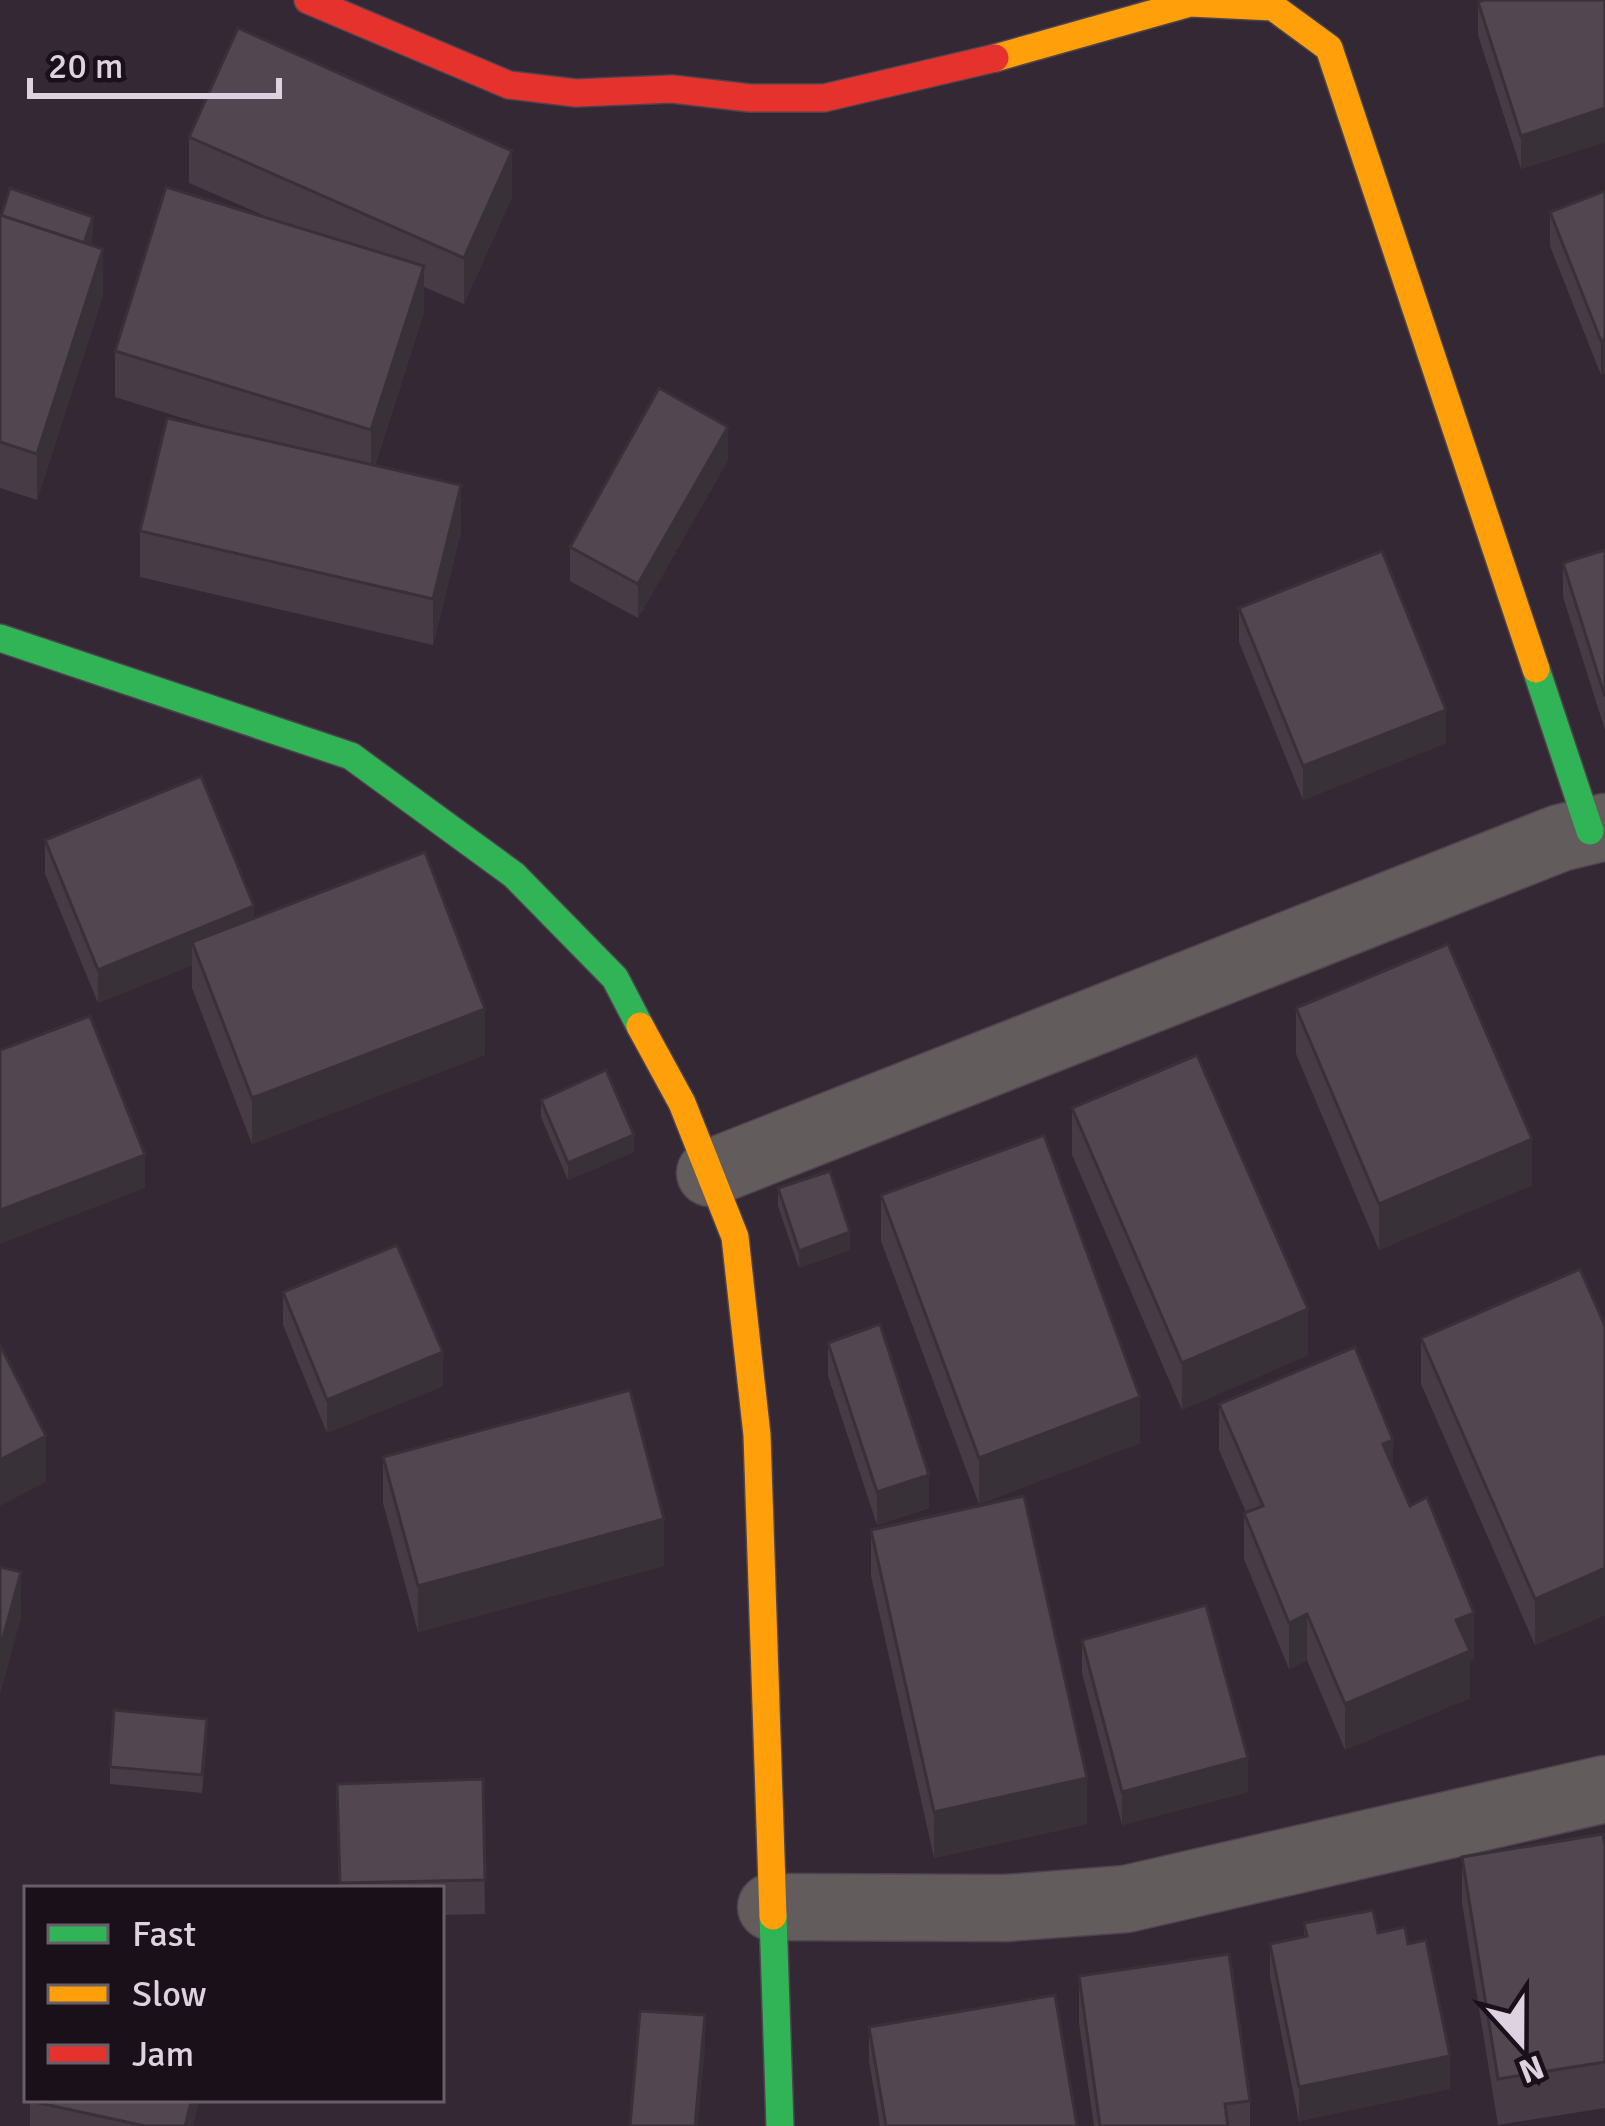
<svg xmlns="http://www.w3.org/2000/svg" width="1605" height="2126" font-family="Signika,sans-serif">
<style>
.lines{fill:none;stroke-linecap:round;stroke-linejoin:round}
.street-casing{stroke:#4e444f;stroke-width:69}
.fast-casing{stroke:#4e444f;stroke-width:30}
.slow-casing{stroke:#4e444f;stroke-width:30}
.jam-casing{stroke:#4e444f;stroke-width:30}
.street{stroke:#625c5c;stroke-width:66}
.fast{stroke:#30b455;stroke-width:27}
.slow{stroke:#ff9f0a;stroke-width:27}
.jam{stroke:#e5322d;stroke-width:27}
.wall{fill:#473c45}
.shaded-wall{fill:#393138}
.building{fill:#524650;stroke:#393138;stroke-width:3}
</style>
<rect width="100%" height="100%" fill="#332834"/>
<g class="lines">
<defs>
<g id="street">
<path d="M710 1173 1560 838 1605 827"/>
<path d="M771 1907 1006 1908 1126 1899 1605 1789"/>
</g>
<g id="fast">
<path d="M0 638 351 756 514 875 615 978 640 1026"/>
<path d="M1536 669 1590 831"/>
<path d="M773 1916 780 2126"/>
</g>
<g id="slow">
<path d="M995 58 1190 3 1273 7 1329 48 1536 669"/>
<path d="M640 1026 682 1103 735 1237 757 1435 773 1916"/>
</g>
<path id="jam" d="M308 0 509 85 576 93 672 89 750 98H824L995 58"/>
</defs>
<use href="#street" class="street-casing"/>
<use href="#fast" class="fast-casing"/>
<use href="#slow" class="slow-casing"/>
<use href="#jam" class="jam-casing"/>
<use href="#street" class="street"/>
<use href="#fast" class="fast"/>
<use href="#slow" class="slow"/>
<use href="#jam" class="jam"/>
</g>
<g class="wall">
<path d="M1605 0V142L1521 169 1478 35V2Z"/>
<path d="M189 137 512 197 464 304 424 287V312L375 465 461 531 433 645 140 577V531L224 431 115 397V351L272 219 189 183Z"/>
<path d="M1605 191V373L1601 375 1550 246V212Z"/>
<path d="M0 215 93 234 90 245 103 295 37 500 0 488Z"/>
<path d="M728 460 638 618 570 581V547Z"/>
<path d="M1605 550V730L1563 597V563Z"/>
<path d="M1239 608 1446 743 1303 800 1239 642Z"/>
<path d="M45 840 254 918 485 1055 252 1144 192 988V965L98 1003 45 874Z"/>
<path d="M1296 1008 1532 1185 1379 1250 1296 1054Z"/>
<path d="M541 1100 634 1152 568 1180 541 1117Z"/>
<path d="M1072 1108 1308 1355 1182 1410 1072 1155Z"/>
<path d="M778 1188 850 1250 799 1268 778 1206Z"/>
<path d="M881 1195 1140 1443 979 1504 881 1241Z"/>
<path d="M283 1292 443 1386 327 1433 283 1325Z"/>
<path d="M1605 1326V1615L1535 1645 1421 1384V1338Z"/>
<path d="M828 1343 929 1508 877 1525 828 1376Z"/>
<path d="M1219 1404 1393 1467 1474 1659 1470 1661V1698L1345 1750 1307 1660 1289 1669 1244 1559V1513L1246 1512 1219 1450Z"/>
<path d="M383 1457 664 1566 418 1632 383 1503Z"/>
<path d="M871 1530 1087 1824 934 1858 871 1576Z"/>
<path d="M1082 1640 1248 1792 1122 1825 1082 1673Z"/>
<path d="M207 1737 202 1793 110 1784V1767Z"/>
<path d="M483 1779 485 1914 441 1915V1889H339L337 1784Z"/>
<path d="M1605 1845V2108L1498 2125 1462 1903V1857Z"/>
<path d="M1304 1923 1378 1933 1408 1944 1450 2089 1299 2121 1270 1977V1944L1304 1936Z"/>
<path d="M1079 1976 1250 2101V2126H1094L1079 2023Z"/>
<path d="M869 2027 1077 2126H880L869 2061Z"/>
<path d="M30 2099H199L193 2126H30Z"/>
</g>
<g class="shaded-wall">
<path d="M1605 108V142L1521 169V136Z"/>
<path d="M512 151V197L464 304V258Z"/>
<path d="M93 217V234L80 272V254Z"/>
<path d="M103 249V295L37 500V454Z"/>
<path d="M424 266V312L371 476V430Z"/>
<path d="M1605 340V373L1601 375V341Z"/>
<path d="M728 427V460L638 618V584Z"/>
<path d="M461 485V531L433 645V599Z"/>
<path d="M1446 710V743L1303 800V766Z"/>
<path d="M254 906V939L192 942V965L98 1003V970Z"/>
<path d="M485 1009V1055L252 1144V1098Z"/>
<path d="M634 1135V1152L568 1180V1163Z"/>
<path d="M1532 1139V1185L1379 1250V1204Z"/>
<path d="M145 1155V1188L0 1244V1210Z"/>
<path d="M850 1232V1250L799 1268V1251Z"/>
<path d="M1308 1309V1355L1182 1410V1363Z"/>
<path d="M443 1352V1386L327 1433V1400Z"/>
<path d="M1140 1397V1443L979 1504V1458Z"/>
<path d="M46 1436V1482L0 1506V1460Z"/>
<path d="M1393 1440V1486L1383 1444Z"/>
<path d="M929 1475V1508L877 1525V1492Z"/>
<path d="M664 1519V1566L418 1632V1586Z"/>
<path d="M1605 1568V1615L1535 1645V1599Z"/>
<path d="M21 1572V1618L0 1695V1649Z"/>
<path d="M1474 1613V1659L1470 1661V1698L1345 1750V1704L1456 1620Z"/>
<path d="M1307 1614V1660L1289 1669V1623Z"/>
<path d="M1248 1758V1792L1122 1825V1792Z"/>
<path d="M1087 1778V1824L934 1858V1812Z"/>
<path d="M705 2015V2049L698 2126H695Z"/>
<path d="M1450 2056V2089L1299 2121V2087Z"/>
<path d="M192 2099H199L193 2126H185Z"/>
</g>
<g class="building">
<path d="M1484 0H1605V108L1521 136 1478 2Z"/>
<path d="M238 28 512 151 464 258 189 137Z"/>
<path d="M166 187 424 266 371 430 115 351Z"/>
<path d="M10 188 93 217 84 243 1 216Z"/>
<path d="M1605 191V340L1601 341 1550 212Z"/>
<path d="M0 215 103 249 37 454 0 442Z"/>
<path d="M659 388 728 427 638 584 570 547Z"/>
<path d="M167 418 461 485 433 599 140 531Z"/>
<path d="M1605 550V697L1563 563Z"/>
<path d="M1382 551 1446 710 1303 766 1239 608Z"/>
<path d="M201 776 254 906 98 970 45 840Z"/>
<path d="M425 852 485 1009 252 1098 192 942Z"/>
<path d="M1448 944 1532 1139 1379 1204 1296 1008Z"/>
<path d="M90 1016 145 1155 0 1210V1050Z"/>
<path d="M1197 1055 1308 1309 1182 1363 1072 1108Z"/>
<path d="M606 1070 634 1135 568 1163 541 1100Z"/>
<path d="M1044 1135 1140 1397 979 1458 881 1195Z"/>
<path d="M830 1171 850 1232 799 1251 778 1188Z"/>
<path d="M397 1245 443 1352 327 1400 283 1292Z"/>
<path d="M1580 1269 1605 1326V1568L1535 1599 1421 1338Z"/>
<path d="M880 1324 929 1475 877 1492 828 1343Z"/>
<path d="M0 1345 46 1436 0 1460Z"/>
<path d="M1355 1347 1393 1440 1383 1444 1410 1506 1427 1497 1474 1613 1456 1620 1470 1651 1345 1704 1307 1614 1289 1623 1244 1513 1263 1506 1219 1404Z"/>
<path d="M630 1390 664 1519 418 1586 383 1457Z"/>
<path d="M1024 1496 1087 1778 934 1812 871 1530Z"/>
<path d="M0 1567 21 1572 0 1649Z"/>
<path d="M1206 1605 1248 1758 1122 1792 1082 1640Z"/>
<path d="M114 1710 207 1719 202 1775 110 1767Z"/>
<path d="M483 1779 485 1880 340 1883 337 1784Z"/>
<path d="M1603 1834 1605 1845V2062L1498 2079 1462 1857Z"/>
<path d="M1373 1910 1378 1933 1405 1927 1408 1944 1426 1940 1450 2056 1299 2087 1270 1944 1307 1936 1304 1923Z"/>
<path d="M1229 1954 1250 2101 1225 2104 1228 2126H1100L1079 1976Z"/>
<path d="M1055 1995 1077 2126H886L869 2027Z"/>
<path d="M640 2011 705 2015 695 2126H630Z"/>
<path d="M30 2099H192L185 2126H145L30 2101Z"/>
</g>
<rect x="24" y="1886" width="420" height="216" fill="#19101a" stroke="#685e69" stroke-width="3"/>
<rect x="48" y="1925" width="60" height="18" fill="#30b455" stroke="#685e69" stroke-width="3"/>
<text x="132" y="1946" font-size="36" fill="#dfd2e0">Fast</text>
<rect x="48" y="1985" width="60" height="18" fill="#ff9f0a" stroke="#685e69" stroke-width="3"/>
<text x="132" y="2006" font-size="36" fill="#dfd2e0">Slow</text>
<rect x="48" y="2045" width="60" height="18" fill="#e5322d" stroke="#685e69" stroke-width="3"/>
<text x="132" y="2066" font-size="36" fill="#dfd2e0">Jam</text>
<g transform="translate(1521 2042) rotate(159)" stroke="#19101a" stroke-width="9" paint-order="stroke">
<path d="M0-9L21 45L0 30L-21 45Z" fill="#dfd2e0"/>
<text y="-18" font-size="33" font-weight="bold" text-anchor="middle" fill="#dfd2e0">N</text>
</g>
<path d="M30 78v18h249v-18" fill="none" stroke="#dfd2e0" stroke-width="6"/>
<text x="48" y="78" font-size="36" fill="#dfd2e0" stroke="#19101a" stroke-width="9" paint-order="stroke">20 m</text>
</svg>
